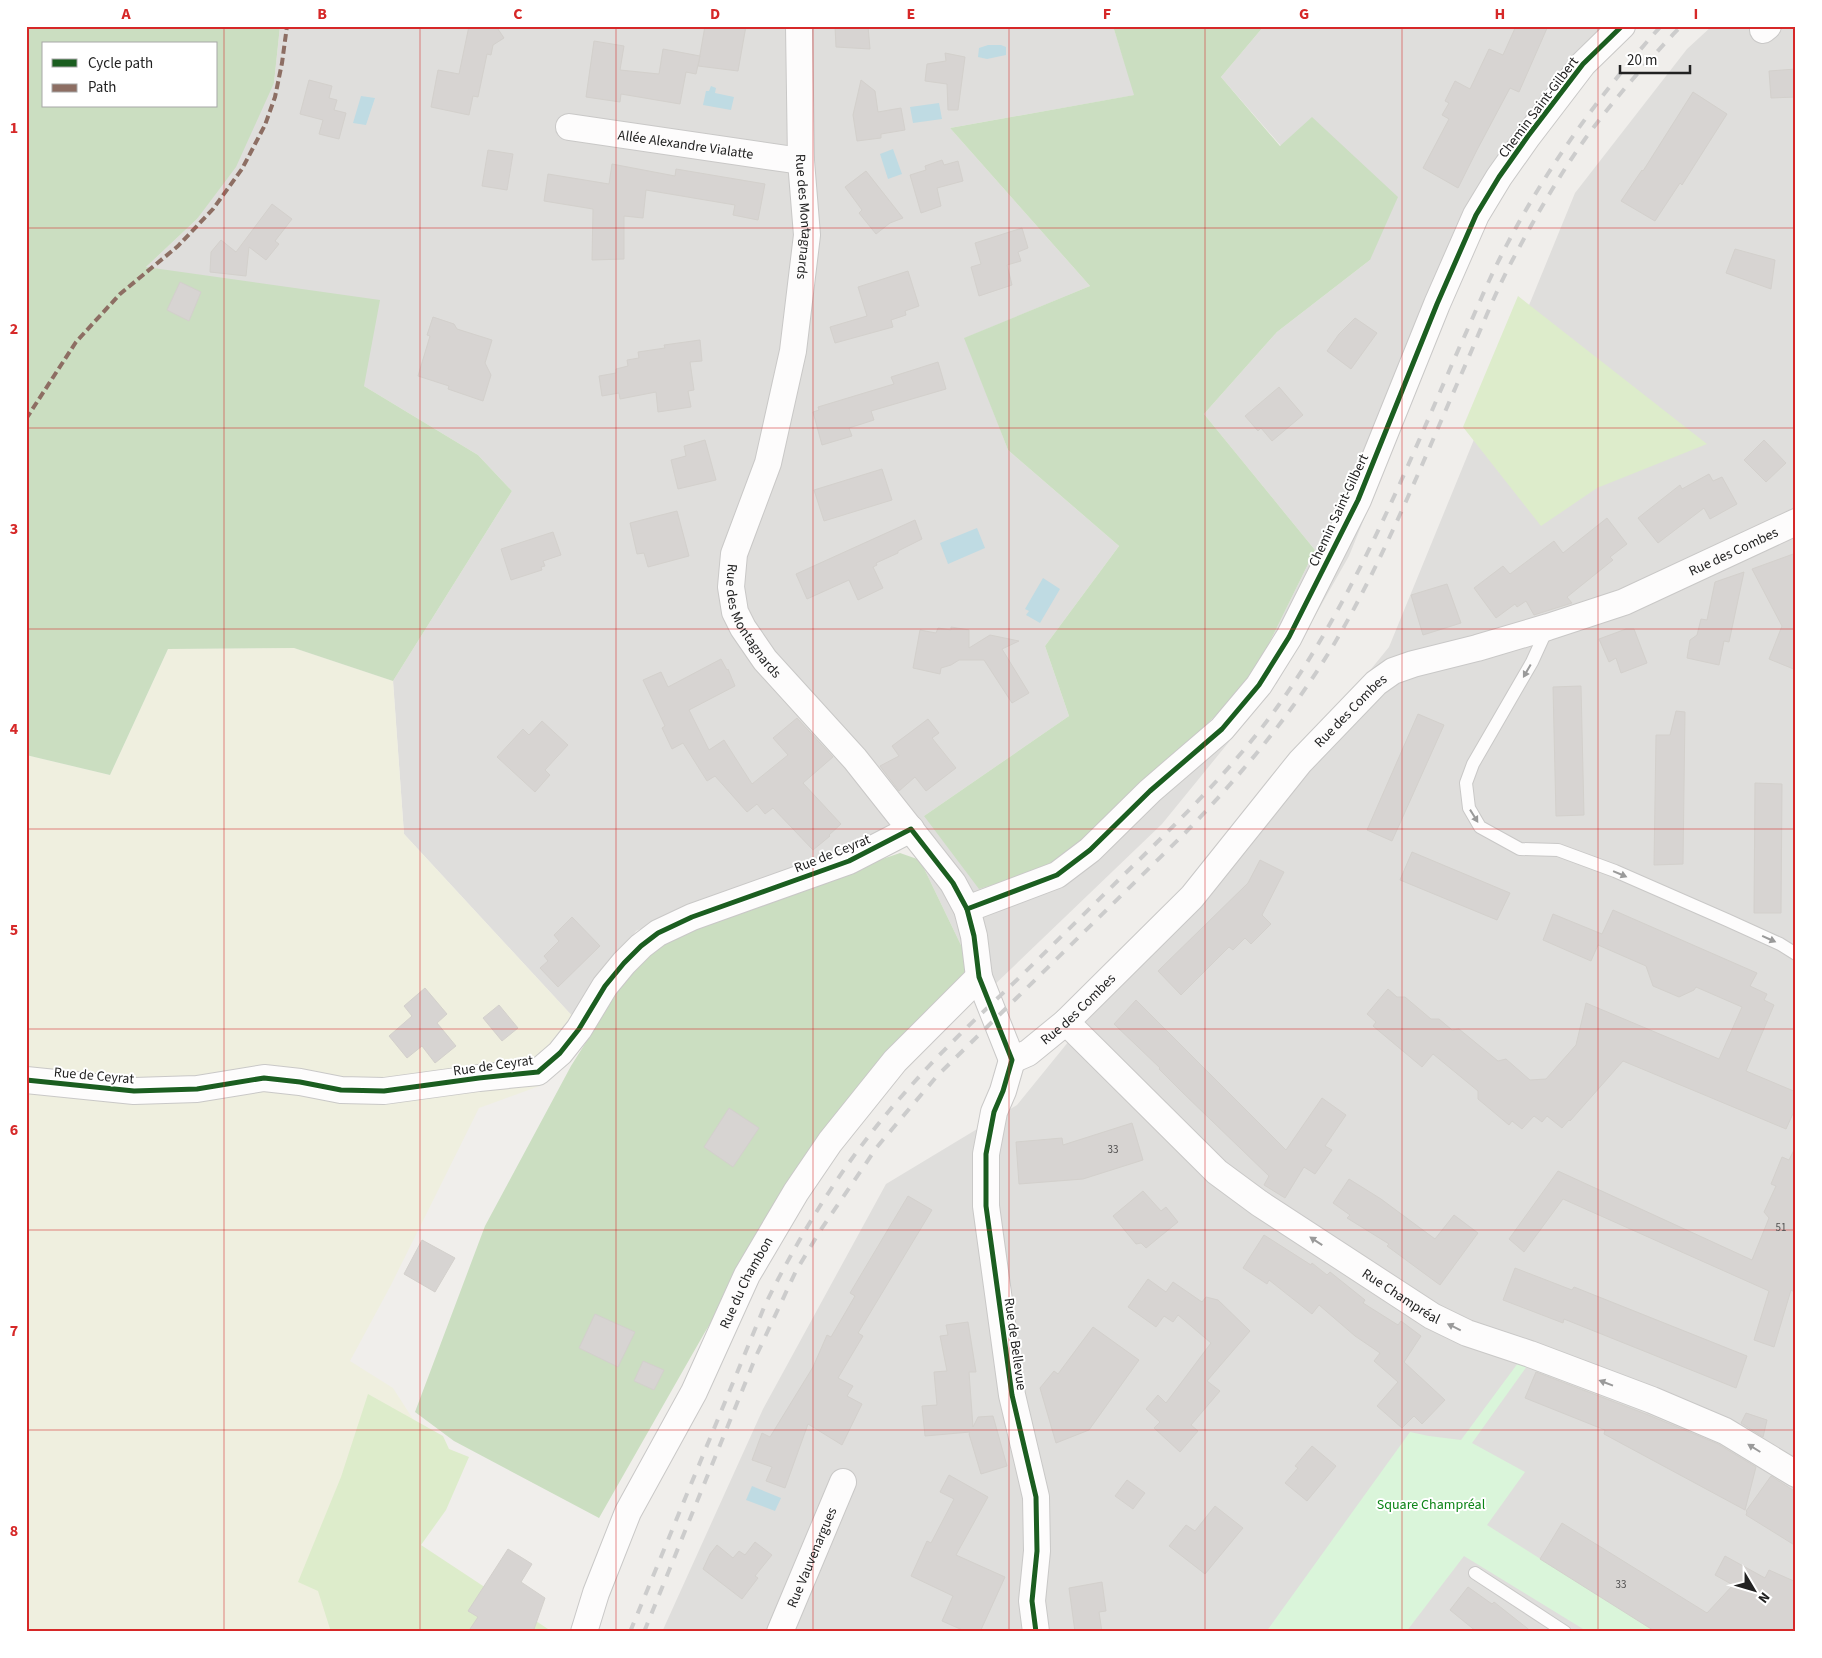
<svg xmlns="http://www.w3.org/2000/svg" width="1822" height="1658" font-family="'Source Sans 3',sans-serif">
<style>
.residential{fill:#dfdedc}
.farmland{fill:#efefdf}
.grass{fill:#ddeccb}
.forest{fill:#cbdec1;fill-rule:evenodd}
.park{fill:#daf5da}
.water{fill:#bfdbe3}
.building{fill:#d7d4d2;stroke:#d3d0cc}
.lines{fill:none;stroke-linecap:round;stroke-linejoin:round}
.service-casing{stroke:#c9c8c7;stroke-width:14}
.minor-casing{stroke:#c9c8c7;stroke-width:28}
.service{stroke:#fdfcfc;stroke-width:12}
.minor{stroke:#fdfcfc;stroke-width:26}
.rail{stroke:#ccc;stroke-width:4;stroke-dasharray:10 10;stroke-linecap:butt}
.quiet{stroke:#8d6e63;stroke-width:4;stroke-dasharray:8 4;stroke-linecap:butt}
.cycleway-casing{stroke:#fff;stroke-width:8}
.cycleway{stroke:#1b5e20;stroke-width:5}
.oneway{fill:#9a9a9a}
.grid{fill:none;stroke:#d62828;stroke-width:1;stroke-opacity:0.55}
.labels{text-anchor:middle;stroke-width:4;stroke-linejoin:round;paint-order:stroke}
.number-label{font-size:11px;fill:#4f4e4e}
.street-label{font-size:14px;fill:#222;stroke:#fff}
.park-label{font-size:14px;fill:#0c8416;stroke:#fff}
.neatline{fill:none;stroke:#d62828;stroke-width:2}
.grid-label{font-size:16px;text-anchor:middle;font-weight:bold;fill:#d62828}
</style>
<rect width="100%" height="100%" fill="#f0eeeb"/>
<g class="residential">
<path d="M280 26H1113L1135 95 950 128 1090 286 965 338 1008 450 1119 546 1045 646 1069 716 924 816 1100 828 1250 682 1315 550 1204 414 1277 332 1370 260 1281 146 1221 77 1264 26H1635L1568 96 1495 196 1349 556 1277 683 1162 824 990 989 972 968 920 860 891 830 860 851 712 898 636 931 575 1019 404 834 393 681 512 491 478 455 364 386 146 267 197 219 274 83Z"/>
<path d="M1712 26H1796V1632H662L763 1409 886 1184 1017 1105 1389 647 1575 193 1687 49Z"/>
</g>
<path class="farmland" d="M294 648 393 681 404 834 575 1019 542 1085 479 1108 391 1285 350 1361 393 1388 427 1441 342 1632H26V755L110 775 168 649Z"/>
<g class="grass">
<path d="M1518 296 1707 444 1597 488 1541 526 1463 427Z"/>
<path d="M368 1394 443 1436 449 1449 469 1457 446 1510 421 1545 548 1629 547 1632H331L318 1591 298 1582 341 1477Z"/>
</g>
<g class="forest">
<path d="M26 26H280L274 83 236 167 197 219 146 267 380 300 364 386 478 455 512 491 393 681 294 648 168 649 110 775 26 755ZM44 44H216V106H44Z"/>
<path d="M1113 26H1264L1221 77 1280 146 1312 117 1398 197 1370 260 1277 332 1204 414 1315 550 1250 682 1100 828 1051 867 979 889 924 816 1069 716 1045 646 1119 546 1008 450 964 338 1090 286 950 128 1134 95Z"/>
<path d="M900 853 920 860 972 968 815 1154 705 1332 599 1518 454 1441 415 1412 485 1226 571 1066 635 964 669 936 748 905Z"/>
</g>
<path class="park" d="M1518 1363 1527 1366 1472 1443 1525 1472 1487 1525 1656 1632H1588L1464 1556 1406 1632H1266L1410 1432 1429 1436 1461 1440Z"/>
<g class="water">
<path d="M988 45H1001L1006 47V55L987 59 978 57 979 48Z"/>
<path d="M711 86 716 88 715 93 734 97 731 110 703 105 706 91H709Z"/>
<path d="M361 96 375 98 366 125 353 123Z"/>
<path d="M939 103 942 119 913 123 910 107Z"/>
<path d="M893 149 902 174 888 179 880 154Z"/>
<path d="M977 528 985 548 948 564 940 543Z"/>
<path d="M1043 578 1060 589 1040 623 1026 615 1029 611 1025 609Z"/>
<path d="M752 1486 781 1498 775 1511 746 1500Z"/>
</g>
<g class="building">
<path d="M469 26H496L504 38 493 45 491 55 487 54 478 97 473 96 469 115 431 107 438 70 459 74Z"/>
<path d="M705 26H746L738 71 698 66Z"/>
<path d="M835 26H868L870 49 836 47Z"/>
<path d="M1516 26H1548L1519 92 1510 88 1477 150 1458 188 1423 168 1449 119 1442 115 1449 103 1445 101 1455 81 1470 89 1489 49 1503 55Z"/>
<path d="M594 41 624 46 620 70 659 74 663 49 700 56 696 74 686 72 680 104 621 94 620 102 586 97Z"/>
<path d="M945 53 965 57 958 110H948L947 84 925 81 927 64 946 61Z"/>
<path d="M1796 69V97L1771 98 1769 71Z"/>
<path d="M309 80 332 86 329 98 337 100 334 110 346 113 339 139 319 134 323 120 300 114Z"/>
<path d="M861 80 875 91 878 112 901 108 905 130 881 134V138L857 141 853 115Z"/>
<path d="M1693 92 1727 114 1682 185 1680 183 1655 221 1621 201 1642 170 1643 171Z"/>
<path d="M488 150 513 154 507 190 482 186Z"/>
<path d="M942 160 944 165 958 161 963 181 937 188 941 206 921 213 910 175 926 170 925 166Z"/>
<path d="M612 164 675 176 676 169 765 184 758 220 733 215 735 205 646 190 643 218 624 216V259L592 260 593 209 544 201 548 174 609 184Z"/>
<path d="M866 171 903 218 890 223 876 234 859 213 862 210 845 187Z"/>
<path d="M272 204 292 219 275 241 279 244 266 260 249 247 246 276 210 272 211 252 221 240 236 252Z"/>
<path d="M1022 228 1028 248 1018 252 1021 261 1007 265 1012 285 979 296 971 267 981 264 975 243Z"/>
<path d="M1735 249 1775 260 1771 289 1726 273Z"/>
<path d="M908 271 919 306 905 311 906 315 891 320 893 327 835 343 830 327 867 316 858 287Z"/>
<path d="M180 282 201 292 189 321 167 310Z"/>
<path d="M433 317 454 324 457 329 492 340 485 363 491 375 483 401 448 389 449 386 418 376 430 336 427 335Z"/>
<path d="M1355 318 1377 333 1351 369 1327 351 1339 334Z"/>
<path d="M700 340 702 361 690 362 694 390 688 391 691 407 658 412 656 392 620 399 619 393 602 396 599 376 616 373V369L628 366 627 360 639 358 638 352 665 348 664 345Z"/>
<path d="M938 362 946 389 871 411 874 420 849 428 852 436 822 445 813 412 819 410 818 407 894 384 891 377Z"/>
<path d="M1279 387 1303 415 1272 441 1261 428 1258 431 1245 416Z"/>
<path d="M705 440 716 480 678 489 671 460 686 456 684 446Z"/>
<path d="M1764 440 1786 463 1766 482 1744 460Z"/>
<path d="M882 469 892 500 824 521 814 490Z"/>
<path d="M1709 474 1713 481 1722 477 1737 504 1710 519 1704 508 1658 543 1638 518 1680 485 1682 489Z"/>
<path d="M677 511 689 556 648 567 644 553 637 554 630 523Z"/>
<path d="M1607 518 1627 544 1610 557 1613 560 1567 597 1572 603 1534 615 1526 601 1517 607 1515 604 1496 618 1474 588 1503 566 1510 574 1554 541 1563 553Z"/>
<path d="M915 520 922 539 898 551V553L876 563 877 565 873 567 883 588 858 600 849 580 807 599 796 574Z"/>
<path d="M553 532 561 555 543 561 545 566 541 567 542 570 511 580 501 549Z"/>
<path d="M1796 553V670L1769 659 1782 626 1752 569Z"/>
<path d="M1744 572 1729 642 1724 641 1719 665 1687 658 1690 640 1697 635 1701 619 1707 620 1715 582Z"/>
<path d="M1447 584 1461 623 1423 635 1411 595Z"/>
<path d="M951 627 969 630V648L990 635 1019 641 1002 649 1029 693 1012 703 984 660H959L951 665 941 668 940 674 913 668 920 630 936 633 938 628 951 630Z"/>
<path d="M1626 629H1634L1647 663 1621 673 1616 658 1609 662 1599 639Z"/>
<path d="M721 659 727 670 728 669 735 686 689 710 709 750 724 740 752 784 788 755 773 738 797 718 833 757 803 783 841 824 829 835 830 836 813 850 773 808 765 814 757 804 747 812 715 776 707 781 683 743 672 749 662 728 665 726 643 680 661 672 668 687Z"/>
<path d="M1581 686 1584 815 1556 816 1553 687Z"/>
<path d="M1676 711 1685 712 1683 864 1654 865 1656 735H1670Z"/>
<path d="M1418 714 1444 725 1392 841 1367 830Z"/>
<path d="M928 719 939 733 932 738 956 768 926 791 915 777 899 791 880 766 899 756 892 746Z"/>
<path d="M542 721 568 745 545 770 550 775 535 792 497 757 523 729 529 735Z"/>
<path d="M1755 783 1782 784 1781 913H1754Z"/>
<path d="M1412 852 1510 893 1497 920 1400 880Z"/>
<path d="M1260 860 1284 872 1262 915 1271 924 1251 944 1245 938 1233 950 1229 947 1181 995 1158 971 1248 883Z"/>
<path d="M1613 910 1757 973 1750 986 1767 994 1764 1000 1774 1005 1746 1071 1796 1092V1107L1786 1129 1623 1061 1570 1121 1569 1120 1562 1128 1547 1116 1542 1122 1534 1116 1522 1129 1512 1121 1509 1125 1478 1099V1091L1433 1054 1422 1067 1373 1026 1376 1022 1367 1014 1388 989 1397 997H1405L1431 1019H1439L1452 1030 1459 1029 1498 1061 1506 1059 1530 1080 1546 1079 1576 1045 1586 1003 1719 1059 1742 1007 1696 987 1694 990 1679 997 1653 986 1646 966 1598 945 1591 961 1543 940 1553 914 1602 934Z"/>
<path d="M572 917 600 946 558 987 540 968 548 961 544 956 559 941 554 935Z"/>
<path d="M425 988 447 1014 437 1023 456 1046 435 1063 422 1046 407 1058 389 1036 412 1016 404 1006Z"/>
<path d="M1136 1000 1286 1150 1322 1098 1346 1115 1325 1146 1332 1150 1315 1174 1304 1167 1285 1198 1264 1185 1269 1176 1182 1092 1159 1069 1160 1068 1114 1024Z"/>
<path d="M499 1005 518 1028 502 1041 483 1018Z"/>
<path d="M729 1108 759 1128 733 1167 704 1147Z"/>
<path d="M1132 1123 1143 1160 1083 1179 1019 1184 1016 1142 1062 1138 1063 1145Z"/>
<path d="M1796 1146V1293L1791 1290 1774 1347 1754 1340 1769 1291 1563 1199 1524 1252 1509 1239 1558 1171 1752 1260 1769 1218 1764 1212 1776 1186 1771 1184 1782 1157 1789 1160Z"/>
<path d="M1349 1179 1381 1199 1435 1239 1454 1215 1478 1233 1440 1285 1387 1246 1389 1244 1347 1218 1350 1215 1333 1203Z"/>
<path d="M1143 1191 1161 1211 1166 1207 1178 1222 1146 1248 1141 1243 1136 1244 1113 1216Z"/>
<path d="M908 1196 932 1210 858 1333 863 1336 838 1378 853 1386 847 1396 862 1404 842 1445 808 1424 785 1488 766 1481 772 1467 752 1460 762 1433 770 1437 813 1367 827 1335 831 1337 855 1296 850 1293Z"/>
<path d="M1264 1235 1311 1265 1312 1263 1327 1275 1330 1272 1365 1300 1363 1303 1398 1325 1401 1321 1421 1336 1404 1362 1445 1400 1422 1424 1414 1416 1402 1428 1377 1406 1398 1382 1374 1361 1380 1353 1355 1336 1319 1305 1312 1314 1269 1280 1267 1284 1243 1268Z"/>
<path d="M422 1240 455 1258 435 1292 404 1274Z"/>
<path d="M1515 1268 1572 1290 1574 1287 1747 1356 1736 1388 1564 1319 1563 1323 1503 1300Z"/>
<path d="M1148 1279 1166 1292 1173 1282 1202 1302 1206 1297 1218 1300 1250 1331 1207 1381 1220 1391 1191 1425 1198 1431 1180 1452 1154 1428 1160 1422 1146 1409 1158 1395 1166 1403 1211 1343 1178 1315 1173 1322 1164 1316 1156 1327 1128 1307Z"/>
<path d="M595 1314 635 1332 618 1367 579 1348Z"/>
<path d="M968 1322 976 1372H969L973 1427 978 1417 993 1416 1007 1466 981 1474 969 1434 970 1432 925 1436 922 1406 937 1405 934 1372 947 1371 940 1336 948 1335 946 1325Z"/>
<path d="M1093 1327 1139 1360 1089 1430 1056 1443 1040 1388 1054 1371 1058 1374Z"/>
<path d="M643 1361 664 1370 654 1390 634 1381Z"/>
<path d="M1536 1372 1646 1414 1718 1444 1756 1467 1745 1510 1604 1434 1605 1430 1525 1398Z"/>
<path d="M1746 1413 1767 1420 1763 1437 1741 1423Z"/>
<path d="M1312 1446 1336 1466 1307 1501 1285 1483 1298 1468 1295 1466Z"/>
<path d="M949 1475 988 1497 956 1555 1005 1577 980 1632H967L942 1621 953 1596 911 1576 927 1541 931 1543 954 1499 940 1492Z"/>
<path d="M1771 1476 1796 1492V1546L1746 1515 1747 1512 1746 1511Z"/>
<path d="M1127 1480 1145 1493 1133 1509 1115 1496Z"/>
<path d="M1215 1506 1243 1528 1205 1574 1169 1546 1186 1525 1195 1531Z"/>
<path d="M1562 1523 1707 1613 1733 1585 1715 1575 1725 1556 1765 1578 1769 1570 1796 1582V1632H1656L1540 1559Z"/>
<path d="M755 1542 772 1555 755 1576 758 1578 742 1599 703 1569 710 1554 717 1545 733 1558 739 1551 745 1555Z"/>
<path d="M508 1549 532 1564 521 1582 545 1598 533 1632H468L478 1617 468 1611Z"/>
<path d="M1102 1582 1106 1611 1099 1612 1102 1632H1075L1069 1588Z"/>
<path d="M1468 1587 1492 1604 1494 1602 1532 1632H1477L1450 1610Z"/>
</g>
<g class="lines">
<defs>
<g id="service">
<path d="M1548 627 1532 662 1473 764 1466 783 1469 808 1480 827 1520 849 1558 850 1615 871 1727 920 1780 944 1796 954"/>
<path d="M1475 1573 1565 1632"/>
</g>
<g id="minor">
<path id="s1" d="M799 26 801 161 807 235 793 351 768 463 734 554 731 587 735 612 743 628 765 660 855 759 953 883 967 909 974 936 979 977 1012 1060"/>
<path d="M1763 30 1768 26"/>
<path id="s2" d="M569 127 801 161"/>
<path d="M967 909 1057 875 1090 850 1150 791 1222 729 1259 685 1289 637 1358 500 1437 304 1476 215 1499 177 1528 136 1583 64 1622 26"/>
<path id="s3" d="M1066 1022 1217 1172 1259 1203 1432 1316 1467 1333 1530 1354 1652 1400 1725 1431 1796 1474"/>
<path id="s4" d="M1012 1060 1028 1053 1066 1022 1192 897 1300 762 1376 683 1393 671 1413 664 1477 648 1548 627 1624 602 1796 522"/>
<path d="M1012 1060 1003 1091 994 1112 986 1154V1206L1012 1395 1036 1497 1037 1551 1032 1601 1036 1632"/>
<path d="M26 1080 134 1091 197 1089 264 1078 300 1082 341 1090 384 1091 479 1078 538 1072 560 1053 579 1029 605 986 624 963 641 946 658 933 692 917 849 861 911 829"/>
<path id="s5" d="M584 1632 596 1593 628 1512 694 1392 747 1275 796 1192 830 1142 895 1061 979 977"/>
<path id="s6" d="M780 1632 843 1482"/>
</g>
</defs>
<use href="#service" class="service-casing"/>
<use href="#minor" class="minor-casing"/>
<use href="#service" class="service"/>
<use href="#minor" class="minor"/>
<g class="rail">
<path d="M630 1632 765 1305C804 1226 850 1153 909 1088 944 1048 983 1012 1021 976 1061 937 1100 898 1140 859 1189 811 1238 762 1278 706 1356 596 1406 469 1460 346 1473 318 1485 288 1499 260 1542 174 1597 97 1661 26"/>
<path d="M644 1632 757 1354 796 1271 820 1231 877 1147 937 1076 1185 833C1249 767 1306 697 1350 616 1395 533 1430 445 1468 359 1482 326 1496 291 1513 259 1535 218 1558 177 1585 139 1614 99 1647 62 1681 26"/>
</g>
<path class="quiet" d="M26 419 76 342 120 294 178 246 213 209 242 169 265 125 275 97 282 63 287 26"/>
<defs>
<g id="cycleway">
<path d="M967 909 1057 875 1090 850 1150 791 1222 729 1259 685 1289 637 1358 500 1437 304 1476 215 1499 177 1528 136 1583 64 1622 26"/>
<path d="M26 1080 134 1091 197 1089 264 1078 300 1082 341 1090 384 1091 479 1078 538 1072 560 1053 579 1029 605 986 624 963 641 946 658 933 692 917 849 861 911 829 953 883 967 909 974 936 979 977 1012 1060 1003 1091 994 1112 986 1154V1206L1012 1395 1036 1497 1037 1551 1032 1601 1036 1632"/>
</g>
</defs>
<use href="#cycleway" class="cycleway-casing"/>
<use href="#cycleway" class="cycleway"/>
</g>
<defs><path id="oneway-solid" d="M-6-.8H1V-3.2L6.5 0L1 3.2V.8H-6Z" transform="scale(1.25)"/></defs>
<g class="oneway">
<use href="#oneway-solid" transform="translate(1527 671) rotate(120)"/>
<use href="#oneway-solid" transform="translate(1474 816) rotate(58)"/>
<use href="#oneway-solid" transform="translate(1620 874) rotate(23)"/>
<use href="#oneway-solid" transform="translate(1769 939) rotate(24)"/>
<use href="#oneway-solid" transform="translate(1316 1241) rotate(-147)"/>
<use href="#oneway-solid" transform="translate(1454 1327) rotate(-154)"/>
<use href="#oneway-solid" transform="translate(1606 1383) rotate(-159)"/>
<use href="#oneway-solid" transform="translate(1754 1448) rotate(-148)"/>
</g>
<path class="grid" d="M224 26V1632M420 26V1632M616 26V1632M813 26V1632M1009 26V1632M1205 26V1632M1402 26V1632M1598 26V1632M26 228H1796M26 428H1796M26 629H1796M26 829H1796M26 1029H1796M26 1230H1796M26 1430H1796"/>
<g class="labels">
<g class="number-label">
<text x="1113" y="1153">33</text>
<text x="1781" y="1231">51</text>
<text x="1621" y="1588">33</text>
</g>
<g class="street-label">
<text transform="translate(1538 107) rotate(-53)" y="5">Chemin Saint-Gilbert</text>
<text dy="5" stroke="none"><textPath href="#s2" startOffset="118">Allée Alexandre Vialatte</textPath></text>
<text dy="5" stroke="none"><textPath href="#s1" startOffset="191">Rue des Montagnards</textPath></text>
<text transform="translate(1338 510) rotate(-65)" y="5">Chemin Saint-Gilbert</text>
<text dy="5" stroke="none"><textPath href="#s4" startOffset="909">Rue des Combes</textPath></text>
<text dy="5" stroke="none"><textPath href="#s1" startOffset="611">Rue des Montagnards</textPath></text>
<text dy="5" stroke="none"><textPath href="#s4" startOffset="489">Rue des Combes</textPath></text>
<text transform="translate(832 853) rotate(-22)" y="5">Rue de Ceyrat</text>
<text dy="5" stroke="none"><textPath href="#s4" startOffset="84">Rue des Combes</textPath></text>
<text transform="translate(493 1065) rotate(-8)" y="5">Rue de Ceyrat</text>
<text transform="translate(94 1075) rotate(5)" y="5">Rue de Ceyrat</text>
<text dy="5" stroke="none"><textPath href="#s5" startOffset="386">Rue du Chambon</textPath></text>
<text dy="5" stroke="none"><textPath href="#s3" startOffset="435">Rue Champréal</textPath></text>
<text transform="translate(1016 1344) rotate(82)" y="5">Rue de Bellevue</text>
<text dy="5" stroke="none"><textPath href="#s6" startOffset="81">Rue Vauvenargues</textPath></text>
</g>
<g class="park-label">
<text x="1431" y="1509">Square Champréal</text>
</g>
</g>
<rect width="1822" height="1658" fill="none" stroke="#ffffff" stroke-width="55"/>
<rect x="42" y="42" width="175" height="65" fill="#ffffff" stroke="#a7a7a7"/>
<rect x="52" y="59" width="25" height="8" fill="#1b5e20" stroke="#a7a7a7"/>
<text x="88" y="68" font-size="15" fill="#222222">Cycle path</text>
<rect x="52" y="84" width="25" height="8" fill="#8d6e63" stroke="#a7a7a7"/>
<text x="88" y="92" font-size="15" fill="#222222">Path</text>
<g transform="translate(1754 1590) rotate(128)" stroke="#ffffff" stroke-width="4" paint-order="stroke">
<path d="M0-4L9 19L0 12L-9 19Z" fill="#222222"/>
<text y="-8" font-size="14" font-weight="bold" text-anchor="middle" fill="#222222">N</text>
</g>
<path d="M1620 65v8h70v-8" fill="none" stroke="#222222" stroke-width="2.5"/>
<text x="1627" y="65" font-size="15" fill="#222222" stroke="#ffffff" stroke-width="4" paint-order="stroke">20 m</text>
<rect x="28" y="28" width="1766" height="1602" class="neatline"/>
<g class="grid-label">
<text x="126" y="19">A</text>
<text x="322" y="19">B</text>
<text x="518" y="19">C</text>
<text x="715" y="19">D</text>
<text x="911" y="19">E</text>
<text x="1107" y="19">F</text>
<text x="1304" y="19">G</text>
<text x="1500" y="19">H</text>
<text x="1696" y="19">I</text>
<text x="14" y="133">1</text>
<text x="14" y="334">2</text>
<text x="14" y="534">3</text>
<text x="14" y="734">4</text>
<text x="14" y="935">5</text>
<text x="14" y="1135">6</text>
<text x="14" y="1336">7</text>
<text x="14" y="1536">8</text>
</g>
</svg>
